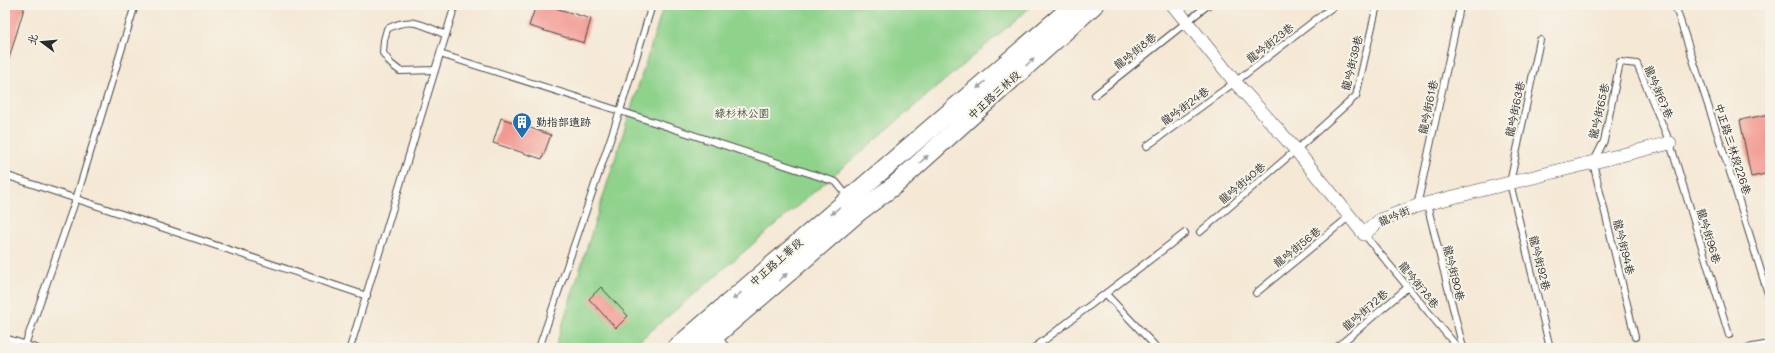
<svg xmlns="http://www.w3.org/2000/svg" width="1775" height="353" font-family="Mali,'LXGW WenKai TC',sans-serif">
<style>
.green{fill:#8ed28b;stroke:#5c7e5b}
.building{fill:#f29991}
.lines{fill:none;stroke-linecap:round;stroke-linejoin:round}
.lane-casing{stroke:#494744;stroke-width:8}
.street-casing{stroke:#494744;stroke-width:14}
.secondary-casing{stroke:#494744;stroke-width:20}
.lane{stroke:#fff;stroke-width:6}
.street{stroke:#fff;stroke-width:13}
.secondary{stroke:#fff;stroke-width:18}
.oneway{fill:#a0a0a0}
.labels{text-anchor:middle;stroke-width:4;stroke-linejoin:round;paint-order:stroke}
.street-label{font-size:11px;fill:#2b2b2b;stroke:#f7f3e8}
.park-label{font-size:11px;fill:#445543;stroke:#f7f3e8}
.poi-label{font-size:11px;fill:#2b2b2b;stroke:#f7f3e8;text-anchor:start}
</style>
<rect width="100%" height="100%" fill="#f7f3e8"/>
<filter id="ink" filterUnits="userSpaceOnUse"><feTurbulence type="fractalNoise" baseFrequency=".025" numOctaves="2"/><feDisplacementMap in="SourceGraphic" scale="8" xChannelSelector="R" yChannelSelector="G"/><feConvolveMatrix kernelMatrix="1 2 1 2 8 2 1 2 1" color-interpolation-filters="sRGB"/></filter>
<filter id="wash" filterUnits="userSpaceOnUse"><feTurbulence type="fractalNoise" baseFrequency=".012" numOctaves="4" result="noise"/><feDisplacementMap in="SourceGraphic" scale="16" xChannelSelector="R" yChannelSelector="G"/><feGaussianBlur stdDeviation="0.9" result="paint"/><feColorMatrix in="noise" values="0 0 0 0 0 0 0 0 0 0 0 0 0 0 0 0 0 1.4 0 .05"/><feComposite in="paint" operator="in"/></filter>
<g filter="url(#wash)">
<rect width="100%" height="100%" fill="#f5e8d5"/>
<path class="green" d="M664 5H1033L631 348H555Z"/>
<g id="blocks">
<g class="building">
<path d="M5 5H25L8 62 5 61Z"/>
<path d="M536 5H546L591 19 584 43 529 26Z"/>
<path d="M1770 114V173L1751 177 1740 120Z"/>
<path d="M501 118 551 135 542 159 493 143Z"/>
<path d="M601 287 628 316 616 328 589 299Z"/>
</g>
</g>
</g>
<g filter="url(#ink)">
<use href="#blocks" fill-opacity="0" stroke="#494744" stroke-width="1"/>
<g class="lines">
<defs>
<g id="lane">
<path d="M1675 5 1729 169 1770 300"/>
<path d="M1540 40 1510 183 1550 348"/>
<path d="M440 54 620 111 836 182 848 197"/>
<path d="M435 70 400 71 391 64 383 53 384 40 387 29C411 16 423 25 446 35"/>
<path d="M1095 95 1208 5"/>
<path d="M1147 146 1235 82 1335 5"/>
<path d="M5 175 367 296"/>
<path d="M1427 204 1463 348"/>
<path d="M1417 206 1459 12"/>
<path d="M1200 232 1296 150 1356 96 1377 5"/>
<path d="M1364 234 1458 348"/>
<path d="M1256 293 1350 216"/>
<path d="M1106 294 1157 348"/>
<path d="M717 336 727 348"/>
<path d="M1635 337 1593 163 1604 141 1620 62 1637 64 1670 143 1729 335"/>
<path d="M5 338 36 348"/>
<path d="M24 348 76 199 135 5"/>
<path d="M350 348 455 5"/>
<path d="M539 348 620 111 652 5"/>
<path d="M1034 348 1185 233"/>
<path d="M1336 348 1408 287"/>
<path d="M1747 348 1770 344"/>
</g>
<path id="street" d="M1173 5 1235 82 1296 150 1364 234 1380 220 1417 206 1670 143"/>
<g id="secondary">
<path d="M676 348 1074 5"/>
<path d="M701 348 860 211 895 185 1094 5"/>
</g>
</defs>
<use href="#lane" class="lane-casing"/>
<use href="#street" class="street-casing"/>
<use href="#secondary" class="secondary-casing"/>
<use href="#lane" class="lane"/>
<use href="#street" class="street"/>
<use href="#secondary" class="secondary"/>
</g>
<defs><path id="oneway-solid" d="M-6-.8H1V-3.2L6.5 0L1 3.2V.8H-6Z"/></defs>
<g class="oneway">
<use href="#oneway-solid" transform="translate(1030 62) rotate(-42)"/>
<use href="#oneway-solid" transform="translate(981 85) rotate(139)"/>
<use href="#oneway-solid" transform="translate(924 159) rotate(-42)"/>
<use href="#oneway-solid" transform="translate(835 211) rotate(139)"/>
<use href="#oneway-solid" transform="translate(783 277) rotate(-41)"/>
<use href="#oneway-solid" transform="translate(737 296) rotate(139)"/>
</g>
</g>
<defs>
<symbol id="building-pin" viewBox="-11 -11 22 30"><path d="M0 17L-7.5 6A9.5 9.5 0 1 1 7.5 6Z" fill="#1f6fb2" stroke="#f7f3e8"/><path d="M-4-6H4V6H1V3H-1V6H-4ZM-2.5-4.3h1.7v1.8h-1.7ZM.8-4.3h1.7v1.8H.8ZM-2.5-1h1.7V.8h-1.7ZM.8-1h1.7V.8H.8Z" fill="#fff"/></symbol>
</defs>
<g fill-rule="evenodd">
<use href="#building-pin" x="511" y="111" width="22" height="30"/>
</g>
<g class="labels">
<g class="street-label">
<text transform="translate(1270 43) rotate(-38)" y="4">龍吟街23巷</text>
<text transform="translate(1135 51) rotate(-39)" y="4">龍吟街8巷</text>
<text transform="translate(1352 63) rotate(-76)" y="4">龍吟街39巷</text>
<text transform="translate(1659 92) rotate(67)" y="4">龍吟街67巷</text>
<text transform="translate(994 95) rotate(-42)" y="4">中正路三林段</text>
<text transform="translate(1185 106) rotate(-36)" y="4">龍吟街24巷</text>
<text transform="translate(1428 107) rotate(-78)" y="4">龍吟街61巷</text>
<text transform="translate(1515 109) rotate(-78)" y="4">龍吟街63巷</text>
<text transform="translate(1599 111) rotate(-77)" y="4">龍吟街65巷</text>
<text transform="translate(1733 149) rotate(72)" y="4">中正路三林段226巷</text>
<text transform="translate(1242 183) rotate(-40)" y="4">龍吟街40巷</text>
<text transform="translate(1394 216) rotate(-24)" y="4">龍吟街</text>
<text transform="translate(1709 236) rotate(73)" y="4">龍吟街96巷</text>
<text transform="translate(1297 247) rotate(-39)" y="4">龍吟街56巷</text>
<text transform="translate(1624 247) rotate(76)" y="4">龍吟街94巷</text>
<text transform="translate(776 262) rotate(-41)" y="4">中正路上華段</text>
<text transform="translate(1540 263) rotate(76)" y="4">龍吟街92巷</text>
<text transform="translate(1454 273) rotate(76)" y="4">龍吟街90巷</text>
<text transform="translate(1419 285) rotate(51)" y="4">龍吟街78巷</text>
<text transform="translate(1365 310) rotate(-41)" y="4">龍吟街72巷</text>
</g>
<g class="park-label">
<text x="742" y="117">綠杉林公園</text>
</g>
<g class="poi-label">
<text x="536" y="126">勤指部遺跡</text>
</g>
</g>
<rect width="1775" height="353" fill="none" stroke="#f7f3e8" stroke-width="20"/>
<g transform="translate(42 42) rotate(286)" stroke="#f7f3e8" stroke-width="3" paint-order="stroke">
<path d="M0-3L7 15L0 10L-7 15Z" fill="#2b2b2b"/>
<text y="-6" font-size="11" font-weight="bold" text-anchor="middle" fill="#2b2b2b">北</text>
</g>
</svg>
